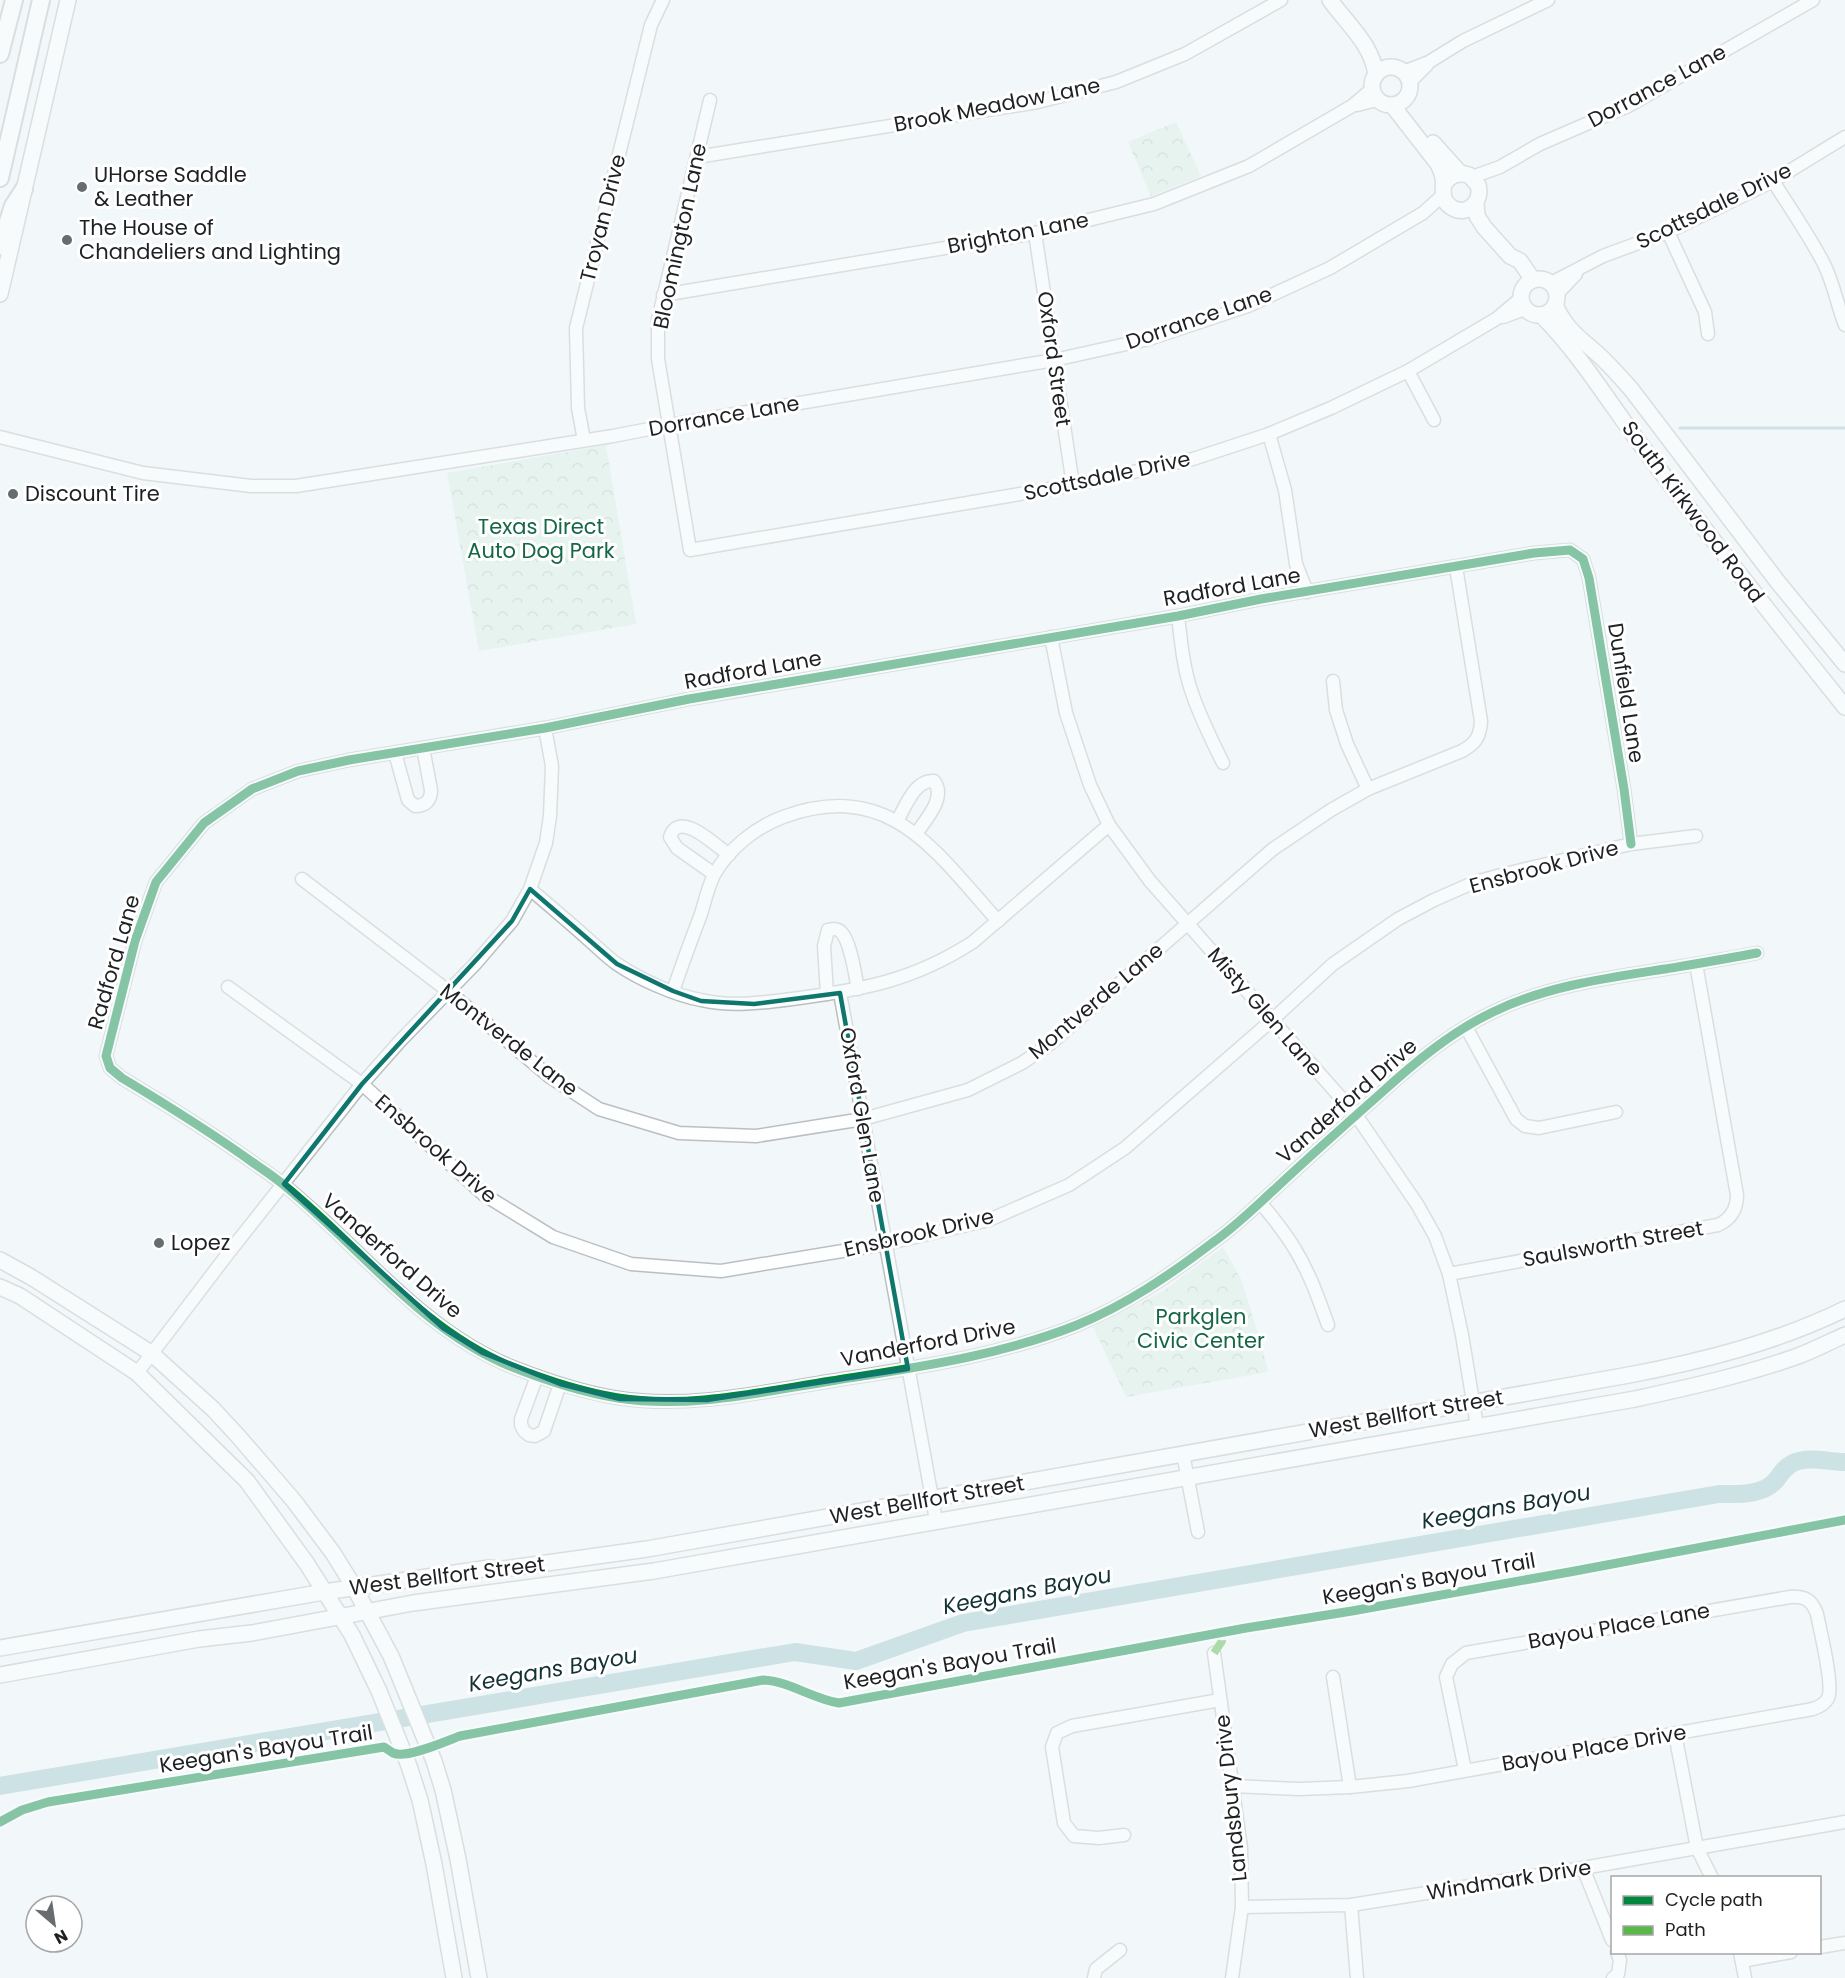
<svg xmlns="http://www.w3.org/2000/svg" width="1845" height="1978" font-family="Poppins,sans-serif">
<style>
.park{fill:url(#park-crowns)}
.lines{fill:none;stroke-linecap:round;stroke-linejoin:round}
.stream{stroke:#9dc8cd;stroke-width:3}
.river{stroke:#9dc8cd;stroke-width:18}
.minor-casing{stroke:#bcbfc2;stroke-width:15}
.major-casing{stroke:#bcbfc2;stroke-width:18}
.highway-casing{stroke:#bcbfc2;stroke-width:20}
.minor{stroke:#fdfefe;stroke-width:12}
.major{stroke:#fdfefe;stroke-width:15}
.highway{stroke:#fdfefe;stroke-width:16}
.quiet{stroke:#58b947;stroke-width:8;stroke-dasharray:15 8;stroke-linecap:butt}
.cycleway-casing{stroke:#fff;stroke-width:13}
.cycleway{stroke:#00873e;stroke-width:9}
.marked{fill:none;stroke:#0f766e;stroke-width:4.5;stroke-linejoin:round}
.poi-dot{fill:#686c6e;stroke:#fff;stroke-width:2}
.labels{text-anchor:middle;stroke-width:6;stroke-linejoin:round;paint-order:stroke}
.street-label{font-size:21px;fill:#1e2123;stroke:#fff}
.poi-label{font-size:21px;fill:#1e2123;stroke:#fff;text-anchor:start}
.park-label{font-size:21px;fill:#156746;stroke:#fff}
.water-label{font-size:22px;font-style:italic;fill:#133235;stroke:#fff}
</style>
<defs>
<pattern id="park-crowns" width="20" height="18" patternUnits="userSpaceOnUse" patternTransform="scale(1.5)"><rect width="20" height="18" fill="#d7ede3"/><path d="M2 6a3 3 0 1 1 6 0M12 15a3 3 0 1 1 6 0" fill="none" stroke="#b8cbc2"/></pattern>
</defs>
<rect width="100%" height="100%" fill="#f2f7fa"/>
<g class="park">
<path d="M1176 122 1201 176 1151 196 1128 142Z"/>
<path d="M606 445 636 624 479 651 447 473Z"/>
<path d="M1223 1247 1241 1279 1262 1346 1268 1372 1126 1397 1093 1327 1163 1291Z"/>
</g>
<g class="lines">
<path class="stream" d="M1680 428H1845"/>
<path class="river" d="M0 1786 795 1652 856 1661 963 1623 1719 1494C1738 1494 1764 1496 1777 1479 1782 1472 1785 1467 1793 1463 1809 1456 1829 1462 1845 1462"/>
<defs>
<g id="minor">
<path d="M1403 72 1429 62 1463 41 1548 0"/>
<path d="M1409 83 1427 65"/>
<path d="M710 100 658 320V359L690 550 1073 485 1193 459 1269 434 1331 408 1408 371 1496 319 1521 298"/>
<path d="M1357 105 1377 100"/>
<path d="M697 157 1038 102 1116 82 1185 54 1281 0"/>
<path d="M1472 177 1500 167 1540 144 1630 105 1813 0"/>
<path d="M1773 181C1790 208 1809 235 1824 264 1834 284 1837 305 1845 325"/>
<path d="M1668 232 1705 312 1708 334"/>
<path d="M1035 233 1073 485"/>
<path d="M1551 283 1603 256 1668 232 1773 181 1845 137"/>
<path d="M1557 294 1576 274"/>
<path d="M663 295 1035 233 1154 204 1249 166 1352 106 1372 89"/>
<path d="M1503 317 1525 309"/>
<path d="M1408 371 1434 420"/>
<path d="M1269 434 1285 490 1296 564 1307 592"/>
<path d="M0 437 143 473 251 486H296L613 436 670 425 1054 360 1149 339 1248 306 1330 268 1423 213 1443 195"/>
<path d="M584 440 578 408 576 328 651 25 663 0"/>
<path d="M1178 616C1181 641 1183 666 1191 690 1199 715 1211 739 1223 763"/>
<path d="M1051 637 1066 713 1090 785 1109 825 1150 881 1356 1115 1417 1204 1435 1236 1449 1274 1462 1335 1477 1426"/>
<path d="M1333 681 1336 710 1347 744 1368 789"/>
<path d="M395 753 408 800 415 806C426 806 431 800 431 790L423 748"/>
<path d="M897 821C906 806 915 779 934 781 947 798 925 820 916 834"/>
<path d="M1631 844 1624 789 1589 578 1583 559 1570 550 1534 553 1261 599 1178 616 689 699 545 728 349 760 298 771 252 789 204 823 156 882 135 941 106 1056 110 1068 122 1078C167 1105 212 1133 255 1164 265 1171 276 1178 285 1186 359 1246 420 1329 510 1366 545 1380 581 1392 618 1398 689 1409 761 1392 831 1381 912 1368 1000 1356 1077 1325 1126 1305 1170 1275 1212 1243 1235 1227 1255 1207 1276 1188 1310 1156 1345 1125 1380 1094 1414 1063 1451 1032 1493 1012 1546 986 1607 978 1665 969 1695 964 1726 959 1757 953"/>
<path d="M714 874 677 848 670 837C679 809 715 845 729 855"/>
<path d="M302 879 448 991 550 1077 599 1109 679 1133 756 1136 863 1119 968 1090 1022 1063 1050 1044 1273 849 1331 810 1368 789 1462 751C1476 743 1480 737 1481 721L1456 567"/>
<path d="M530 889C550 906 570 923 589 940 598 948 607 957 617 964 639 979 674 995 701 1000 731 1007 762 1003 792 999 861 990 913 981 973 942L1109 825"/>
<path d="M228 987 362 1084 483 1194 553 1237 631 1264 721 1271 885 1244 989 1220 1069 1185 1125 1148 1272 1020 1333 964 1398 919 1434 900 1475 882 1501 875 1631 844 1696 836"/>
<path d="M673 991C682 965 691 940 701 914 705 901 708 887 714 875 728 849 756 827 783 817 890 778 935 851 998 921"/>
<path d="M840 993 936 1520"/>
<path d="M827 994 824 946 828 930C833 929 837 928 841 932 851 942 855 975 858 989"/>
<path d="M1466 1027 1516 1119 1525 1126 1539 1128 1616 1112"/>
<path d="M1260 1202C1273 1218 1286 1233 1296 1251 1310 1274 1319 1300 1328 1325"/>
<path d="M1449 1274 1718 1225C1731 1219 1737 1209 1737 1195L1696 964"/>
<path d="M137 1373 230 1251 362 1084 401 1040 475 964 512 921 530 889 546 843 550 816 552 766 545 728"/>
<path d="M537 1376 521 1419V1425L524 1431 529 1435 535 1436 544 1431 560 1384"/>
<path d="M1183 1454 1198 1532"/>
<path d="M1214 1653 1241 1848 1242 1907 1232 1978"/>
<path d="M1333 1677 1350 1787"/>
<path d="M1675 1734 1697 1848 1712 1878"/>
<path d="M1232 1786 1299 1789 1350 1787 1408 1781 1813 1709C1819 1707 1825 1704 1828 1698 1834 1686 1820 1630 1817 1614 1812 1600 1805 1596 1790 1597L1466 1653 1452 1664 1446 1677 1465 1770"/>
<path d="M1124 1835 1099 1838 1074 1836 1064 1823 1052 1747 1057 1733 1072 1726 1220 1700"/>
<path d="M1583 1868 1612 1940"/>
<path d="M1351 1905 1357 1978"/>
<path d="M1242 1907 1351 1905 1583 1868 1845 1822"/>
<path d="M1820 1947 1845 1943"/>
<path d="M1740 1952 1745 1978"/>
<path d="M1742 1961 1791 1952"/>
<path d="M1094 1978 1096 1969 1120 1950"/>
<path d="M1613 1978 1618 1974 1620 1960 1617 1952"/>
</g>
<g id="major">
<path d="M1330 0C1347 24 1372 44 1376 75"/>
<circle cx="1391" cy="86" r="19"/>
<path d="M1392 105 1438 164C1440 168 1442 173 1443 177 1445 188 1439 199 1451 207 1467 218 1483 201 1478 185L1469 175C1458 172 1450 175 1444 184"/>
<path d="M1433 143 1461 174"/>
<path d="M1476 203 1477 216 1484 227 1510 256 1520 261 1533 280"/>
<circle cx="1539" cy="297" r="18"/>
<path d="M0 294 68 0"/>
<path d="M1555 305C1569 335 1583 339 1605 361 1614 370 1623 380 1631 389L1777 581 1845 664"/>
<path d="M1541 315C1580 354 1608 401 1641 445 1707 534 1776 621 1845 707"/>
<path d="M0 1260 31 1277 151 1353 213 1409 238 1436 294 1501 333 1553 354 1587 391 1656 434 1761 443 1790 458 1859 479 1978"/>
<path d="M0 1287 20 1296 137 1373 247 1481 307 1564 352 1635 379 1691 409 1766 420 1800 434 1864 454 1978"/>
<path d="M0 1648 324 1592 489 1568 503 1569 647 1549 1629 1375C1703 1361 1778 1342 1845 1309"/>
<path d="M0 1675 199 1639 252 1633 413 1603 654 1571 1635 1399C1690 1387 1745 1375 1798 1356 1814 1350 1829 1342 1845 1335"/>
</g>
<g id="highway">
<path d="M0 54 14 0"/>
<path d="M0 178 41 0"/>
<path d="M0 246 13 206 24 189"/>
</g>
</defs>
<use href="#minor" class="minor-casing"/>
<use href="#major" class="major-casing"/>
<use href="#highway" class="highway-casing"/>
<use href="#minor" class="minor"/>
<use href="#major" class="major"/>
<use href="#highway" class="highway"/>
<path class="quiet" d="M1214 1653 1222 1641 1221 1632"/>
<defs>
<g id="cycleway">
<path d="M1631 844 1624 789 1589 578 1583 559 1570 550 1534 553 1261 599 1178 616 689 699 545 728 349 760 298 771 252 789 204 823 156 882 135 941 106 1056 110 1068 122 1078C167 1105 212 1133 255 1164 265 1171 276 1178 285 1186 359 1246 420 1329 510 1366 545 1380 581 1392 618 1398 689 1409 761 1392 831 1381 912 1368 1000 1356 1077 1325 1126 1305 1170 1275 1212 1243 1235 1227 1255 1207 1276 1188 1310 1156 1345 1125 1380 1094 1414 1063 1451 1032 1493 1012 1546 986 1607 978 1665 969 1695 964 1726 959 1757 953"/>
<path d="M0 1822 22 1810 48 1802 384 1747C387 1749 390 1751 393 1753 407 1759 446 1741 460 1736L763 1680C789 1681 813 1699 839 1703L1246 1628 1352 1611 1575 1571 1845 1520"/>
</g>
</defs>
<use href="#cycleway" class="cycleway-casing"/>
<use href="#cycleway" class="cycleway"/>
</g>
<path d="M0 0H1845V1978H0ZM530 889 617 964 673 991 701 1001 754 1004 840 993 908 1369 707 1400 620 1399 560 1384 483 1353 443 1328 284 1184 362 1084 512 921Z" fill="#f2f7fa" fill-opacity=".55" fill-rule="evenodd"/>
<path class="marked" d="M530 889 617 964 673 991 701 1001 754 1004 840 993 908 1369 707 1400 620 1399 560 1384 483 1353 443 1328 284 1184 362 1084 512 921Z"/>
<g class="poi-dot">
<circle cx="82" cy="187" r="6"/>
<circle cx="67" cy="240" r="6"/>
<circle cx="13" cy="494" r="6"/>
<circle cx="159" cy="1243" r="6"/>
</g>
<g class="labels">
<g class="street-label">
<text transform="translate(1657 86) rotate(-28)" y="7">Dorrance Lane</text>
<text transform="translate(997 105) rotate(-11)" y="7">Brook Meadow Lane</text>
<text transform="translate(1714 206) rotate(-26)" y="7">Scottsdale Drive</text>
<text transform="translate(603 218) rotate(-76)" y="7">Troyan Drive</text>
<text transform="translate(1018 233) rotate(-11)" y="7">Brighton Lane</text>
<text transform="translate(680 236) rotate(-78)" y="7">Bloomington Lane</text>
<text transform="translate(1199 318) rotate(-19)" y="7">Dorrance Lane</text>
<text transform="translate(1054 359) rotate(82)" y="7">Oxford Street</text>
<text transform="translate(724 416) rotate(-10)" y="7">Dorrance Lane</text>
<text transform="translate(1107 476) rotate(-12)" y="7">Scottsdale Drive</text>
<text transform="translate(1693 512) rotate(53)" y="7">South Kirkwood Road</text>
<text transform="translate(1232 587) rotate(-10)" y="7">Radford Lane</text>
<text transform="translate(753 670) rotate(-10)" y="7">Radford Lane</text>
<text transform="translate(1626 693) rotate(81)" y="7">Dunfield Lane</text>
<text transform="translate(1544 867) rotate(-15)" y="7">Ensbrook Drive</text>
<text transform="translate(114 962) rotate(-74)" y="7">Radford Lane</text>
<text transform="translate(1096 1001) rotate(-40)" y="7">Montverde Lane</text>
<text transform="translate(1265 1012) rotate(49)" y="7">Misty Glen Lane</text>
<text transform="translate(509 1040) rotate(38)" y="7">Montverde Lane</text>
<text transform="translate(1347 1101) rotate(-41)" y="7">Vanderford Drive</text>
<text transform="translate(862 1115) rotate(80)" y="7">Oxford Glen Lane</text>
<text transform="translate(436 1149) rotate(41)" y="7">Ensbrook Drive</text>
<text transform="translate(919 1233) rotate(-13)" y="7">Ensbrook Drive</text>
<text transform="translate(1613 1244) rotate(-10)" y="7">Saulsworth Street</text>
<text transform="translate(392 1256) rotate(41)" y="7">Vanderford Drive</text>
<text transform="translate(928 1343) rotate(-11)" y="7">Vanderford Drive</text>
<text transform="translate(1406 1414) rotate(-10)" y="7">West Bellfort Street</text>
<text transform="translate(927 1500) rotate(-10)" y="7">West Bellfort Street</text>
<text transform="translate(447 1576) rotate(-7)" y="7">West Bellfort Street</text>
<text transform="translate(1429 1579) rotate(-10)" y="7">Keegan's Bayou Trail</text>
<text transform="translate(1619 1626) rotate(-10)" y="7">Bayou Place Lane</text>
<text transform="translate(950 1664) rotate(-10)" y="7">Keegan's Bayou Trail</text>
<text transform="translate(1594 1748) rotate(-10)" y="7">Bayou Place Drive</text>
<text transform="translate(266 1749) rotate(-9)" y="7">Keegan's Bayou Trail</text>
<text transform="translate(1231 1798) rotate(-96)" y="7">Landsbury Drive</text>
<text transform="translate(1509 1880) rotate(-9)" y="7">Windmark Drive</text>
</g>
<g class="poi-label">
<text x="94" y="182">UHorse Saddle<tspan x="94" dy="24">&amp; Leather</tspan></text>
<text x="79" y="235">The House of<tspan x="79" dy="24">Chandeliers and Lighting</tspan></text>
<text x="25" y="501">Discount Tire</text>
<text x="171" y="1250">Lopez</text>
</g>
<g class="park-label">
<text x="541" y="534">Texas Direct<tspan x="541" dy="24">Auto Dog Park</tspan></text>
<text x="1201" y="1324">Parkglen<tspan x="1201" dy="24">Civic Center</tspan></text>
</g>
<g class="water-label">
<text transform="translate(1506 1506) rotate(-10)" y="8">Keegans Bayou</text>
<text transform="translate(1027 1590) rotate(-11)" y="8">Keegans Bayou</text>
<text transform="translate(553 1669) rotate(-10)" y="8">Keegans Bayou</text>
</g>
</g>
<rect x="1611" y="1876" width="210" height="78" fill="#ffffff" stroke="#a5a6a7" stroke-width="1.5"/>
<rect x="1623" y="1896" width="30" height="9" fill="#00873e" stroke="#a5a6a7" stroke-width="1.5"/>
<text x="1665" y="1906" font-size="18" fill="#1e2123">Cycle path</text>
<rect x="1623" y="1926" width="30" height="9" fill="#58b947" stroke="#a5a6a7" stroke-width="1.5"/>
<text x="1665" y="1936" font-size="18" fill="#1e2123">Path</text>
<g transform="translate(54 1924) rotate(151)"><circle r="28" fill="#ffffff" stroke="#a5a6a7" stroke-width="1.5"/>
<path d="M0-4.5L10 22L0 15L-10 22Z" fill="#686c6e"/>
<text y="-9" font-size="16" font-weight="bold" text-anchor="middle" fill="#1e2123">N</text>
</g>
</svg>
